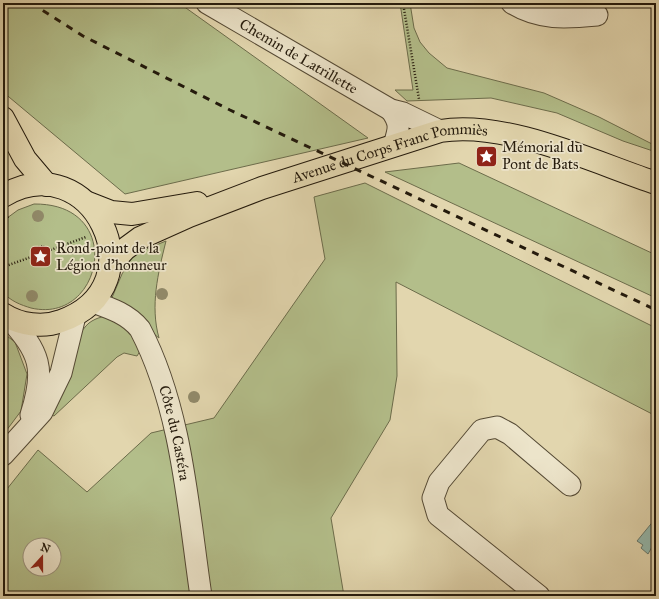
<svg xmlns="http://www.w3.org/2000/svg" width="659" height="599" font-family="'IM FELL Great Primer',serif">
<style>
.green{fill:#b3be8a;stroke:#6c6c4b;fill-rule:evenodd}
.water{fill:#95b9ad;stroke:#68796d}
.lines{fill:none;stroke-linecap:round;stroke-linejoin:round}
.minor-casing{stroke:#544934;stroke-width:23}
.major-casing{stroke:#241a0c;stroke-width:24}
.path{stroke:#241a0c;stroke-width:2.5;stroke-dasharray:1 2;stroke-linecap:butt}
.minor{stroke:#ece4ca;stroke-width:21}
.major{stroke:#e2d6ae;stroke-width:22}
.rail{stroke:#241a0c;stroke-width:3;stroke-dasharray:7 7;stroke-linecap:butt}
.tree{fill:#918a6a}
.labels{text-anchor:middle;stroke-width:3.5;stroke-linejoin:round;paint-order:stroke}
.street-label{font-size:15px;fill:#241a0c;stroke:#ece4ca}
.poi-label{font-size:15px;fill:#241a0c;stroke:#ece4ca;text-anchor:start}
</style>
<rect width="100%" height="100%" fill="#e2d6ae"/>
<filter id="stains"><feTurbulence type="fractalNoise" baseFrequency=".005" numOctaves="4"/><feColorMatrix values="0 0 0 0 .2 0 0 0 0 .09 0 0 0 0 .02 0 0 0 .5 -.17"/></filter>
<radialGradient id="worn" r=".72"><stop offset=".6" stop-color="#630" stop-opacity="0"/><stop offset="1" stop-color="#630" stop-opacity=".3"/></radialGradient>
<g class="green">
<path d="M3 3H179L368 138 125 194 3 92Z"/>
<path d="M400 3H410L414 28 420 42 429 53 447 68 544 93 599 117 656 146V152L623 141 557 113 491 98 407 101 395 90H413Z"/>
<path d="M459 163 656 255V298L385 172Z"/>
<path d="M365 183 656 328V416L396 282 397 376 390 420 331 518 344 596H3V494L38 450 87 492 151 433 214 418 325 259 314 197ZM30 545H54V569H30Z"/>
<path d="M34 204C127 203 103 325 31 308 21 305 10 301 3 292V221L18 210Z"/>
<path d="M166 241C158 273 150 306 159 338L111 300 122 274 134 254Z"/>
<path d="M115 315 142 348 137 356 124 353 117 357 54 416 47 413C56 391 73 336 89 323 97 317 105 316 115 315Z"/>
<path d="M3 333 15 342 27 374 21 411 3 435Z"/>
</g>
<path class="water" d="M655 519 656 540 648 554 641 548 643 545 637 541Z"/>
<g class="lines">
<defs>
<g id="minor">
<path id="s1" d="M207 3 391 110 403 113 440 131"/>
<path d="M512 3C539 20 566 18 597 15"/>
<path d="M391 110C401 124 399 129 394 145"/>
<path id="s2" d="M93 302C110 308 128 314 140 329 182 409 188 508 201 596"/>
<path d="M8 317C40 353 46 368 31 415"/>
<path d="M3 455 42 412 61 373 75 316"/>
<path d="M539 596 438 515 433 498 439 482 482 430 497 427 510 434 570 485"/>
</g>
<g id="major">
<path d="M3 118 25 159 47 185"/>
<path d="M3 196C90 143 162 285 61 321 43 328 20 325 3 314"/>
<path d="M88 203 111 212 132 214 197 203"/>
<path id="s3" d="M110 265 125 249 140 238 189 216 262 188 440 131C506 120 593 162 656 183"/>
</g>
</defs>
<use href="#minor" class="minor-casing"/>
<use href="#major" class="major-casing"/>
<g class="path">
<path d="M403 3 419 99"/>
<path d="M3 221 9 216"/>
<path d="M43 246 48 260 36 264 31 249Z"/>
<path d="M45 252 86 237"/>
<path d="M3 267 34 256"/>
</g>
<use href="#minor" class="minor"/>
<use href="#major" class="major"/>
<path class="rail" d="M31 3 83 36 230 110 656 310"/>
</g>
<g class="tree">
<circle cx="38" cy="216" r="6"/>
<circle cx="162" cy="294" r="6"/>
<circle cx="32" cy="296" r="6"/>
<circle cx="194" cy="397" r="6"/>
</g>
<defs>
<symbol id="sight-square" viewBox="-11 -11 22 22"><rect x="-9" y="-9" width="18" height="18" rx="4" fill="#8f2418" stroke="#ece4ca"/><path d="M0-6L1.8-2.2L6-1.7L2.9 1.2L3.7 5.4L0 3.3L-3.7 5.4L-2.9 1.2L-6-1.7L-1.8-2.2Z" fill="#fff"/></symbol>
</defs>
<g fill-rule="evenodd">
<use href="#sight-square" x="474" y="144" width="25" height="25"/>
<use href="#sight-square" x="28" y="244" width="25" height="25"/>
</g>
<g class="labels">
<g class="street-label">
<text dy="5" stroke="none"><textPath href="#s1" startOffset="106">Chemin de Latrillette</textPath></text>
<text dy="5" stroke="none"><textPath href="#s3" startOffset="306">Avenue du Corps Franc Pommiès</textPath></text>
<text dy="5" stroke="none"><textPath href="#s2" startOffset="165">Côte du Castéra</textPath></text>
</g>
<g class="poi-label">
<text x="502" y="152">Mémorial du<tspan x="502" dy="17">Pont de Bats</tspan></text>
<text x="56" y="253">Rond-point de la<tspan x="56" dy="17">Légion d'honneur</tspan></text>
</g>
</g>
<rect width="659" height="599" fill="none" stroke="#e2d6ae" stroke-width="16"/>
<rect x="4" y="4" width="651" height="591" fill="none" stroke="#241a0c" stroke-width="2"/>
<rect x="8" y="8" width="643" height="583" fill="none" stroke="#241a0c"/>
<g transform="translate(42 557) rotate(21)"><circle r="19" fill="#ece4ca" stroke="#9c937e"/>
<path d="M0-3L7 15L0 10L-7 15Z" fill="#8f2418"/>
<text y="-6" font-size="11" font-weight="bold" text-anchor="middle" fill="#241a0c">N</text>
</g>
<rect width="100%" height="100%" filter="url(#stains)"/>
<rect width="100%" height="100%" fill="url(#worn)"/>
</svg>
